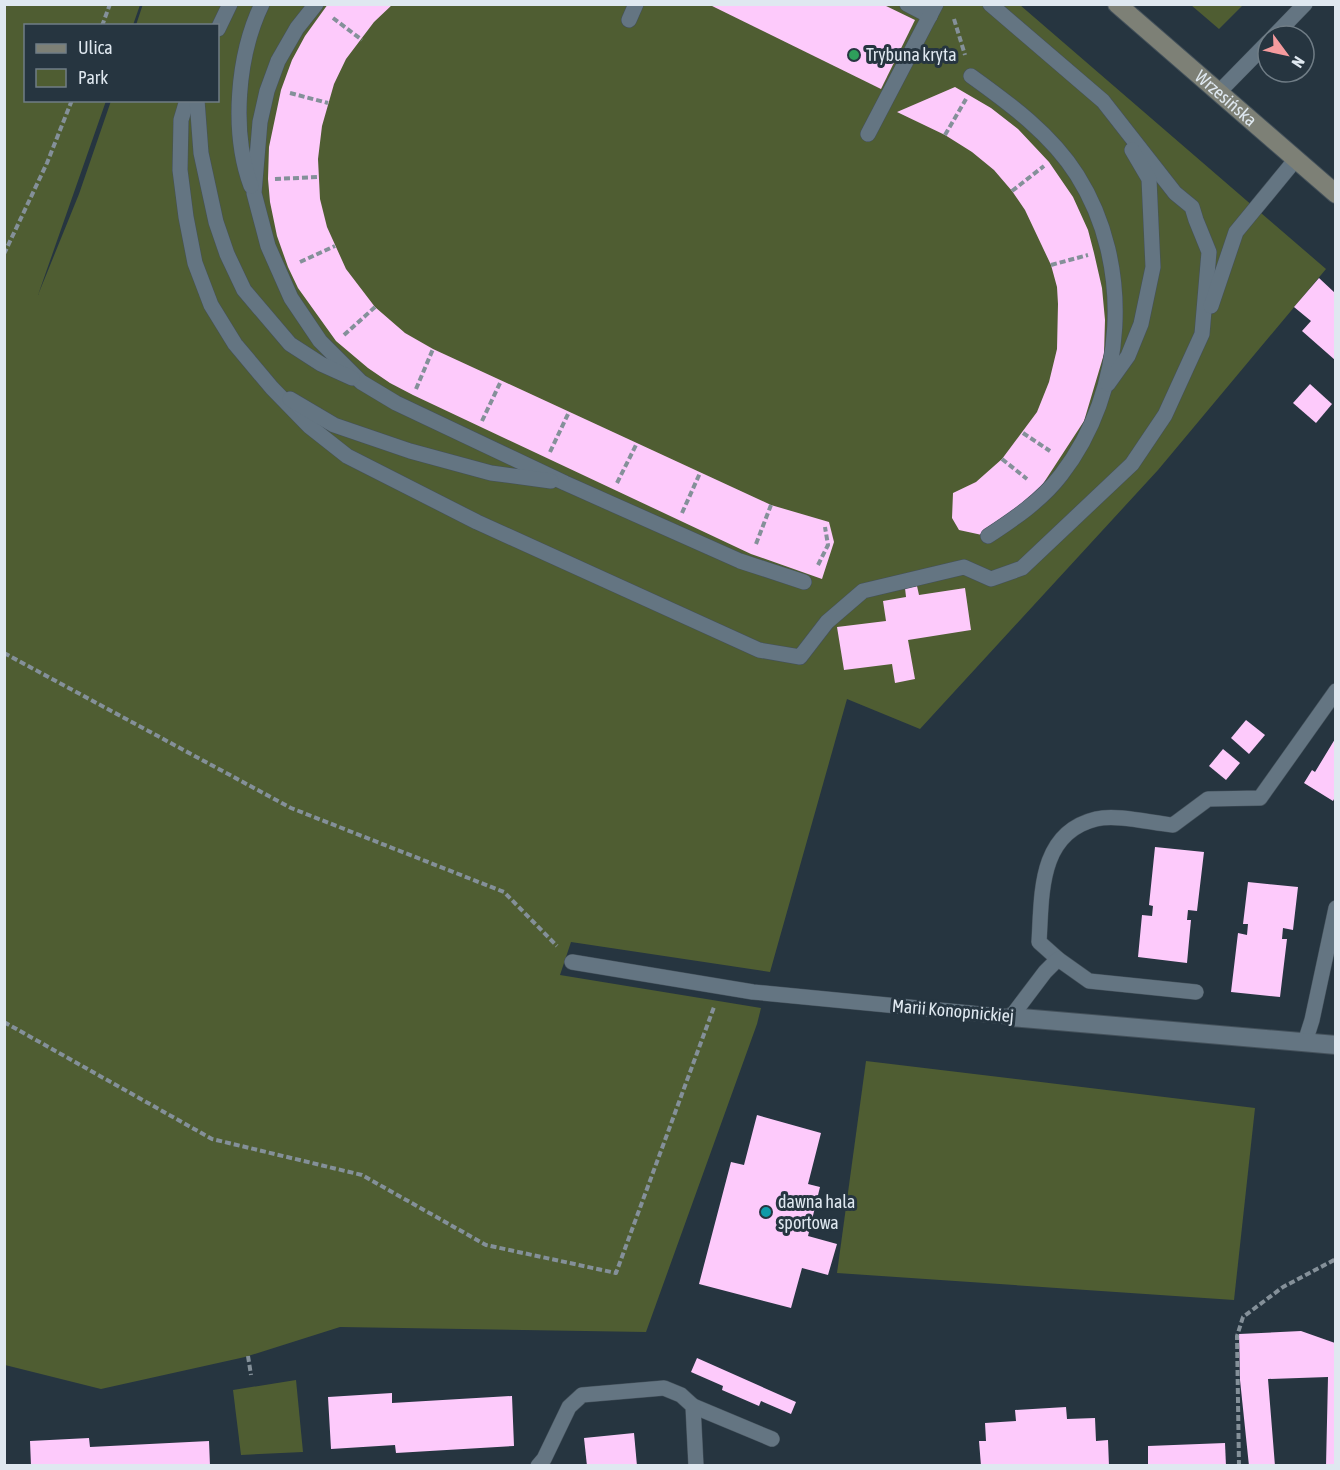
<svg xmlns="http://www.w3.org/2000/svg" width="1340" height="1470" font-family="'Asap Condensed',sans-serif">
<style>
.green{fill:#4f5d32}
.building{fill:#fdcafb}
.lines{fill:none;stroke-linecap:round;stroke-linejoin:round}
.lane-casing{stroke:#44515b;stroke-width:16}
.street-casing{stroke:#44515b;stroke-width:20}
.secondary-casing{stroke:#44515b;stroke-width:20}
.path{stroke:#849099;stroke-width:4;stroke-dasharray:6 3;stroke-linecap:butt}
.lane{stroke:#647582;stroke-width:15}
.street{stroke:#647582;stroke-width:18}
.secondary{stroke:#7d8076;stroke-width:18}
.leisure-dot{fill:#2e9e5b;stroke:#263540;stroke-width:2}
.culture-dot{fill:#0f9aa8;stroke:#263540;stroke-width:2}
.labels{text-anchor:middle;stroke-width:6;stroke-linejoin:round;paint-order:stroke}
.poi-label{font-size:18px;fill:#dfe8f0;stroke:#263540;text-anchor:start}
.street-label{font-size:18px;fill:#dfe8f0;stroke:#263540}
</style>
<rect width="100%" height="100%" fill="#263540"/>
<g class="green">
<path d="M143 4 1020 5 1326 269 1158 470 920 729 847 699 770 972 571 942 560 975 761 1008 757 1024 646 1332 340 1327 245 1357 101 1389 5 1365 4 5H140L133 25 26 26V100L106 101 38 295 79 194 111 101 218 100V26L136 25Z"/>
<path d="M1191 5H1243L1219 29Z"/>
<path d="M866 1061 1255 1108 1234 1300 837 1273Z"/>
<path d="M296 1380 303 1452 241 1455 233 1390Z"/>
</g>
<g class="building">
<path d="M328 4H393L374 22 346 59 334 84 322 126 318 159 320 199 327 227 346 269 375 307 405 333 433 349 771 505 829 522 834 542 822 579 751 554 413 395 390 383 368 368 336 341 298 288 288 267 277 236 270 202 268 179 269 147 281 90 292 60 305 36Z"/>
<path d="M708 4H882L915 20 881 89Z"/>
<path d="M955 87 991 108 1018 129 1049 162 1073 197 1088 230 1094 253 1102 288 1105 320 1104 354 1084 421 1039 490 1006 518 982 535 959 530 952 518 953 493 976 482 1002 459 1037 412 1049 382 1057 349 1058 304 1057 287 1051 265 1025 210 1012 191 994 170 972 152 945 135 897 112Z"/>
<path d="M1319 278 1335 293V360L1302 331 1311 321 1294 307Z"/>
<path d="M1310 384 1332 404 1316 423 1293 403Z"/>
<path d="M917 586 919 595 965 588 971 630 908 640 915 679 895 683 892 664 844 670 837 627 886 621 883 601 906 597 905 588Z"/>
<path d="M1246 720 1265 735 1249 754 1231 738Z"/>
<path d="M1335 739V797L1333 801 1304 783 1312 770 1315 772Z"/>
<path d="M1223 749 1240 763 1226 780 1209 766Z"/>
<path d="M1155 847 1204 852 1197 911 1188 910 1187 920H1191L1187 963 1138 957 1142 915 1152 916 1153 906 1149 905Z"/>
<path d="M1248 882 1298 887 1293 930 1283 928 1282 939H1287L1280 997 1231 992 1238 933 1247 935 1248 924H1243Z"/>
<path d="M757 1115 821 1133 808 1184 820 1187 808 1236 837 1244 828 1275 802 1268 791 1308 699 1284 731 1162 744 1165Z"/>
<path d="M1301 1331 1335 1343V1466H1326L1328 1377 1268 1379 1275 1466H1249L1240 1380 1239 1334Z"/>
<path d="M697 1358 796 1402 791 1414 761 1401 759 1406 722 1390 723 1386 691 1372Z"/>
<path d="M392 1393V1403L512 1396 514 1446 396 1453 395 1445 331 1449 328 1397Z"/>
<path d="M1066 1407 1067 1419 1095 1418 1096 1441 1108 1440 1109 1466H981L979 1441H986L985 1423 1016 1421 1015 1410Z"/>
<path d="M634 1433 637 1466H587L584 1438Z"/>
<path d="M89 1438 90 1447 209 1441 210 1466H31L30 1441Z"/>
<path d="M1225 1443 1226 1466H1148V1446Z"/>
</g>
<g class="lines">
<defs>
<g id="lane">
<path d="M316 4 297 28 278 61 267 91 260 122 254 193 268 246 291 298 320 341 361 382 396 403 565 483 740 561 804 582"/>
<path d="M907 4 930 16"/>
<path d="M629 20 636 4"/>
<path d="M218 29 230 4"/>
<path d="M1274 36 1305 4"/>
<path d="M971 76C1010 104 1051 134 1077 175 1134 265 1126 391 1061 475 1042 500 1014 519 988 536"/>
<path d="M1218 93 1268 42"/>
<path d="M187 100 181 120 180 170 186 217 195 263 211 305 235 344 272 388 309 426 347 456 477 522 759 650 800 657 827 622 863 591 964 567 991 579 1022 568 1132 464 1165 415 1202 334 1209 252 1196 220 1192 207 1175 193 1103 101 990 4"/>
<path d="M197 100 201 153 216 222 227 254 244 290 290 344 321 364 352 378"/>
<path d="M868 134 936 4"/>
<path d="M251 186C231 132 237 56 262 4"/>
<path d="M1211 306 1236 232 1296 159"/>
<path d="M1108 384 1128 356 1141 324 1153 267 1149 179 1132 150"/>
<path d="M290 399 334 425 410 451 491 473 551 481"/>
<path d="M1058 959 1039 942C1042 895 1038 833 1096 819 1117 814 1151 823 1173 825L1208 799 1260 798 1336 691"/>
<path d="M572 962 753 992 1011 1017 1045 972 1058 959 1089 981 1196 992"/>
<path d="M1305 1042 1312 1020 1336 908"/>
<path d="M693 1406 772 1439"/>
<path d="M538 1466 544 1459 569 1407 582 1395 664 1388 681 1395 693 1406 696 1466"/>
</g>
<path id="street" d="M1011 1017 1336 1045"/>
<g id="secondary">
<path id="s1" d="M1117 4 1336 194"/>
</g>
</defs>
<use href="#lane" class="lane-casing"/>
<use href="#street" class="street-casing"/>
<use href="#secondary" class="secondary-casing"/>
<g class="path">
<path d="M333 18 362 40"/>
<path d="M954 19 965 55"/>
<path d="M102 26 110 4"/>
<path d="M290 93 328 103"/>
<path d="M945 135 966 99"/>
<path d="M275 179 318 177"/>
<path d="M1012 191 1044 166"/>
<path d="M4 254 47 163 72 100"/>
<path d="M300 262 335 246"/>
<path d="M1051 265 1088 255"/>
<path d="M344 335 375 307"/>
<path d="M416 389 433 349"/>
<path d="M482 421 501 381"/>
<path d="M1023 433 1050 451"/>
<path d="M550 452 569 412"/>
<path d="M1002 459 1027 479"/>
<path d="M617 483 637 443"/>
<path d="M682 513 700 473"/>
<path d="M756 544 771 505"/>
<path d="M818 565 828 545 825 527"/>
<path d="M4 653 291 808 504 892 557 946"/>
<path d="M4 1022 212 1139 362 1175 486 1245 616 1273 714 1007"/>
<path d="M248 1356 251 1375"/>
<path d="M1239 1466 1237 1336 1243 1317 1283 1287 1336 1259"/>
</g>
<use href="#lane" class="lane"/>
<use href="#street" class="street"/>
<use href="#secondary" class="secondary"/>
</g>
<circle class="leisure-dot" cx="854" cy="55" r="6"/>
<circle class="culture-dot" cx="766" cy="1212" r="6"/>
<g class="labels">
<g class="poi-label">
<text x="866" y="61">Trybuna kryta</text>
<text x="778" y="1208">dawna hala<tspan x="778" dy="21">sportowa</tspan></text>
</g>
<g class="street-label">
<text dy="6" stroke="none"><textPath href="#s1" startOffset="144">Wrzesińska</textPath></text>
<text transform="translate(953 1011) rotate(5)" y="6">Marii Konopnickiej</text>
</g>
</g>
<rect width="1340" height="1470" fill="none" stroke="#dfe8f0" stroke-width="12"/>
<rect x="24" y="24" width="195" height="78" fill="#263540" stroke="#707d86" stroke-width="1.5"/>
<rect x="36" y="44" width="30" height="9" fill="#7d8076" stroke="#707d86" stroke-width="1.5"/>
<text x="78" y="54" font-size="18" fill="#dfe8f0">Ulica</text>
<rect x="36" y="69" width="30" height="18" fill="#4f5d32" stroke="#707d86" stroke-width="1.5"/>
<text x="78" y="84" font-size="18" fill="#dfe8f0">Park</text>
<g transform="translate(1286 54) rotate(123)"><circle r="28" fill="#263540" stroke="#707d86" stroke-width="1.5"/>
<path d="M0-4.5L10 22L0 15L-10 22Z" fill="#f59b9e"/>
<text y="-9" font-size="16" font-weight="bold" text-anchor="middle" fill="#dfe8f0">N</text>
</g>
</svg>
